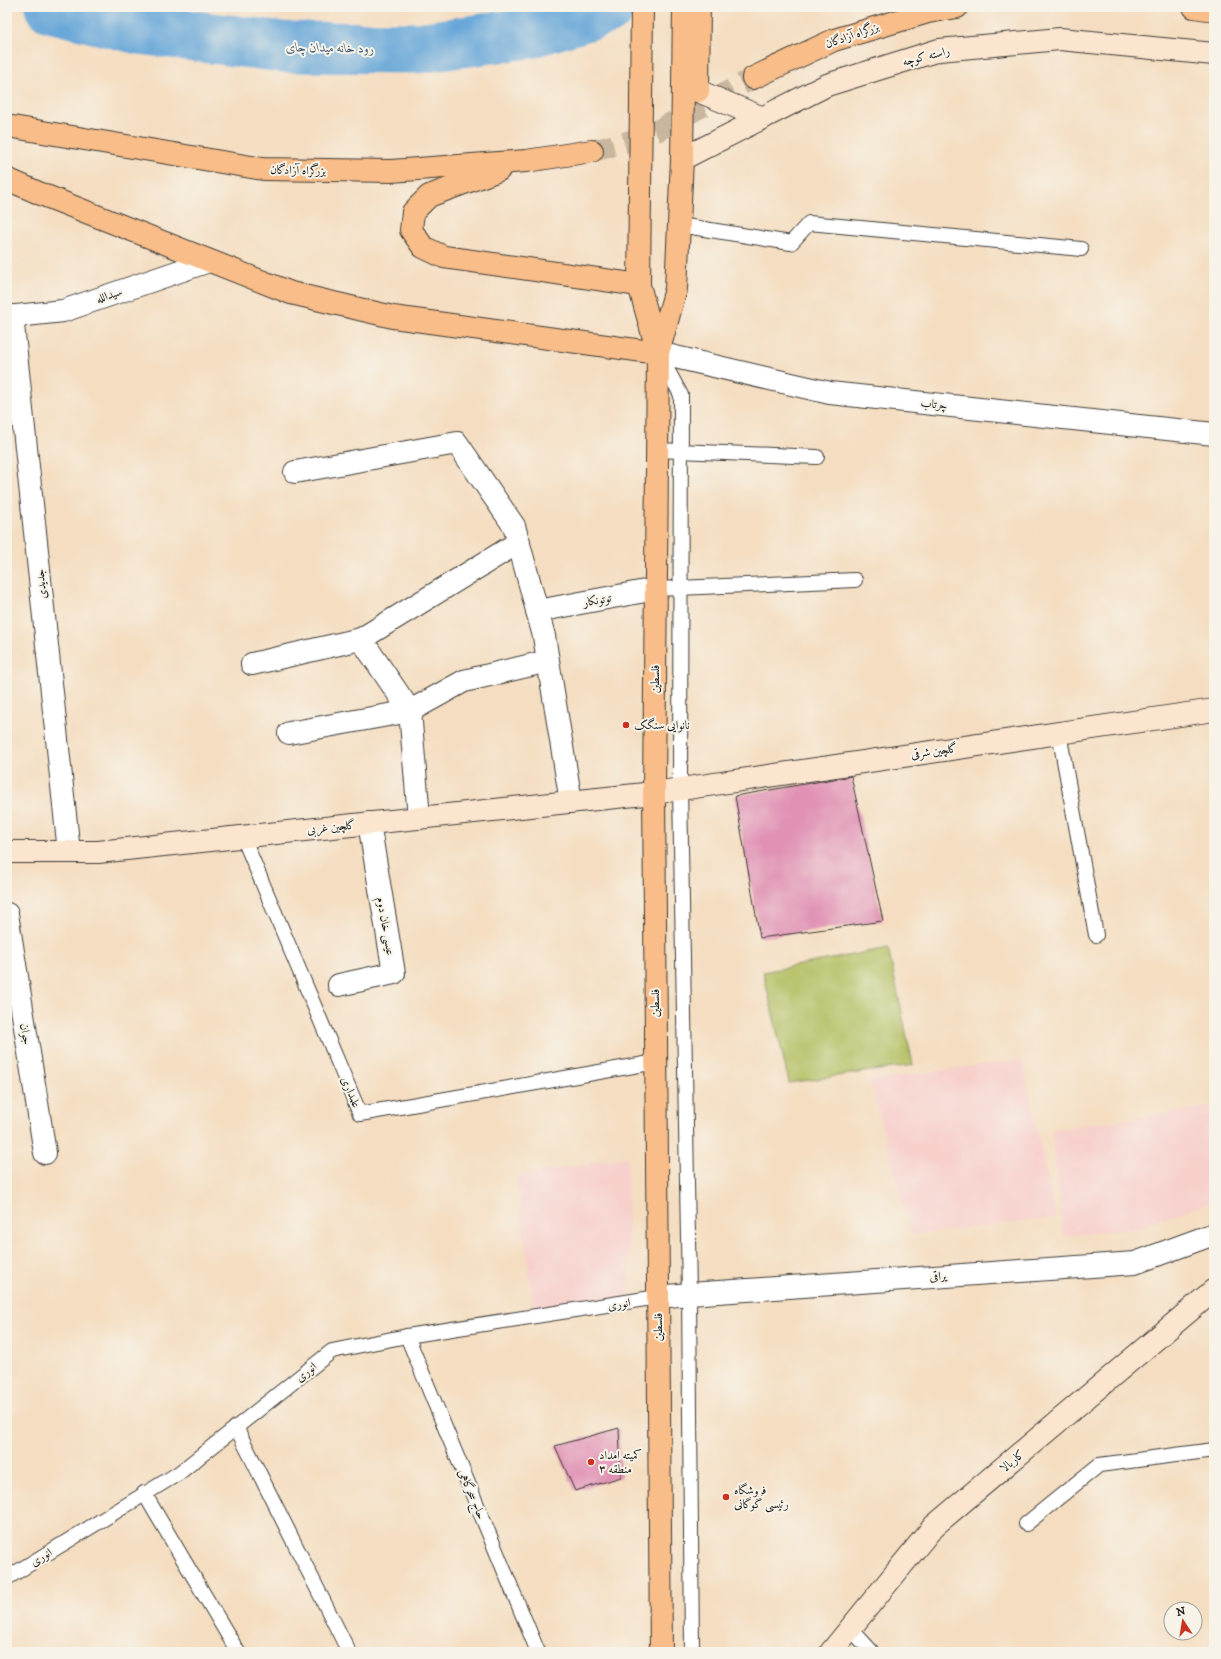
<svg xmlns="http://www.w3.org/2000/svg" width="1221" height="1659" font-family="'IM FELL DW Pica',Amiri,serif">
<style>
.built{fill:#f7d0cc}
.green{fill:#b1be61;stroke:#666d3e}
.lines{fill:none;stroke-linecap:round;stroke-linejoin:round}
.river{stroke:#65a5d8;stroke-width:51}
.building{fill:#e091b4}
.highway-tunnel{stroke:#c9b69f;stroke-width:22;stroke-dasharray:22 11;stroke-linecap:butt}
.lane-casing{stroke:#3c3935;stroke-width:16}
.street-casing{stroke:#3c3935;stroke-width:24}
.secondary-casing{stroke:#3c3935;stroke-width:24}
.primary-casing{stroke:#3c3935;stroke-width:24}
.highway-casing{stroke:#3c3935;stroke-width:24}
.lane{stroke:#fff;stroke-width:14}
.street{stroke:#fff;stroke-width:22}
.secondary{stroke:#fce5cf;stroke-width:22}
.primary{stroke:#f8bd88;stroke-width:22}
.highway{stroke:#f8bd88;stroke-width:22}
.poi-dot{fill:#c8321e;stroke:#f7f3e8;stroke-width:1.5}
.labels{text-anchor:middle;stroke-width:4;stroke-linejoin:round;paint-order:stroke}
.street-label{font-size:12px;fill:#1c1c1c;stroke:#f7f3e8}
.poi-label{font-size:12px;fill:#1c1c1c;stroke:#f7f3e8;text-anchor:start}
.water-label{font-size:13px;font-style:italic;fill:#3d5a71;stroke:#f7f3e8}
</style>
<rect width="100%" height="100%" fill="#f7f3e8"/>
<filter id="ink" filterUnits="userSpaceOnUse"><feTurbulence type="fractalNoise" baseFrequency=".025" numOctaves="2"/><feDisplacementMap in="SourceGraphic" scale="8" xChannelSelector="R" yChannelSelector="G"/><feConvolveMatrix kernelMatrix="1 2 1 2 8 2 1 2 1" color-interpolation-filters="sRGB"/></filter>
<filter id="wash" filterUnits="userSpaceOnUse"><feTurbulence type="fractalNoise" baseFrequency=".012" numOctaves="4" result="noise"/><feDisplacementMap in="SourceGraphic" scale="16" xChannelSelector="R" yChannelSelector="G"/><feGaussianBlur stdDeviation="0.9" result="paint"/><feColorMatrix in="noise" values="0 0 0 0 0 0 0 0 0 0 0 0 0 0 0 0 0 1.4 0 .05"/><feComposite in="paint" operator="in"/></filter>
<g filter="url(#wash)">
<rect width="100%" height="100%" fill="#f4ddc0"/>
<g class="built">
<path d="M1022 1059 1056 1218 911 1235 870 1081Z"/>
<path d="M1214 1106V1201L1138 1228 1063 1236 1051 1130Z"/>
<path d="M627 1157 629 1296 534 1312 516 1176Z"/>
</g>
<path class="green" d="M888 948 913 1065 789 1083 763 972Z"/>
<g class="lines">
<path class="river" d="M50 7 139 29 283 47 417 48 528 33 607 9 610 7"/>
</g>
<g id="blocks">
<g class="building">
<path d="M851 776 883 921 760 938 735 796Z"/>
<path d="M619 1428 621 1477 575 1491 555 1446Z"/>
</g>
</g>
</g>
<g filter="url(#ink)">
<use href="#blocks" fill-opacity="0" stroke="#3c3935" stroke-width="1"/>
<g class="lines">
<path class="highway-tunnel" d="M592 151 644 138 753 78"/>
<defs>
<g id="lane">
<path d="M679 225 791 243 809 223 1081 249"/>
<path d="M660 356 681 395 680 789 689 1294 692 1652"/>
<path d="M657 450 817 457"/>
<path d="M656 589 855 580"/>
<path d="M1059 733 1096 935"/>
<path d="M243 837 360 1114 656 1062"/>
<path d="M407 1336 538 1652"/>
<path d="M236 1427 349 1652"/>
<path d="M144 1493 238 1652"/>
<path d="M1026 1524 1099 1465 1214 1450"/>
<path d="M7 1578 179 1473 332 1351 407 1336 658 1297"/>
<path d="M851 1629 872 1652"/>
</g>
<g id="street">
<path d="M12 316 69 852"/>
<path d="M7 317 63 311 209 261"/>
<path d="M658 353 830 393 1214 434"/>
<path d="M295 472 457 443 514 526 544 636 571 802"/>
<path d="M537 611 656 589"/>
<path d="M361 639 410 711 419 818"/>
<path d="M252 664 361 639 519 542"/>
<path d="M289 733 410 711 464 681 548 661"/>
<path d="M7 914 45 1153"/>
<path d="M339 985 394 973 369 823"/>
<path d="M658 1297 689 1294 1135 1263 1214 1234"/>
</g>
<g id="secondary">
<path d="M698 91 763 118"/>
<path d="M682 159 827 85 939 50 1060 39 1214 54"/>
<path d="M7 852H98L654 793 1214 710"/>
<path d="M831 1652 934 1526 1214 1290"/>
</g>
<g id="primary">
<path d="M642 7 639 285 658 353"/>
<path d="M698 91 699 7"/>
<path d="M661 1652 654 793 658 353 676 289 682 159 684 7"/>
</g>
<g id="highway">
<path d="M1194 7 1214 10"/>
<path d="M753 78 834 40 928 12 957 7"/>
<path d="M7 126 263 169 391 171 526 161 592 151"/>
<path d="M499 170 429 196 413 212 411 230 423 247 444 257 639 285"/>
<path d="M7 179 41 194 291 293 393 317 658 353"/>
</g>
</defs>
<use href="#lane" class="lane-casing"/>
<use href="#street" class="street-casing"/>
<use href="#secondary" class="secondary-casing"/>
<use href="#primary" class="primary-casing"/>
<use href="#highway" class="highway-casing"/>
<use href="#lane" class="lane"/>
<use href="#street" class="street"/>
<use href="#secondary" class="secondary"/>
<use href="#primary" class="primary"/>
<use href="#highway" class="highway"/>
</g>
</g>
<g class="poi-dot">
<circle cx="626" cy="725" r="4"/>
<circle cx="591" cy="1462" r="4"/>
<circle cx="726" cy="1497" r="4"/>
</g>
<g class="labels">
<g class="street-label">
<text transform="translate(852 35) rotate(-19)" y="4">بزرگراه آزادگان</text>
<text transform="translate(926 56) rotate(-14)" y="4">راسته کوچه</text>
<text transform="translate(298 170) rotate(1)" y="4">بزرگراه آزادگان</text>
<text transform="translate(109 295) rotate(-19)" y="4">سیدالله</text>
<text transform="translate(934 404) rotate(6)" y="4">چرتاب</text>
<text transform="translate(41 584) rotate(-96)" y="4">جدیدی</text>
<text transform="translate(597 600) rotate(-10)" y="4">توتونکار</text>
<text transform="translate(655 679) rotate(-90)" y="4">فلسطین</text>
<text transform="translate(934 751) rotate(-8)" y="4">گلچین شرقی</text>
<text transform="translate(331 827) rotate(-6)" y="4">گلچین غربی</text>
<text transform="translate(386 926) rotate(80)" y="4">عیسی خان دوم</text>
<text transform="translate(655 1003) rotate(-90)" y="4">فلسطین</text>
<text transform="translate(26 1034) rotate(81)" y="4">جوان</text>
<text transform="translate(351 1092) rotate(67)" y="4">علمداری</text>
<text transform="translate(938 1276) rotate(-4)" y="4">یراقی</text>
<text transform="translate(619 1304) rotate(-9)" y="4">انوری</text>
<text transform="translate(658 1327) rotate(-90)" y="4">فلسطین</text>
<text transform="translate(306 1372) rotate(-39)" y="4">انوری</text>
<text transform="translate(1012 1461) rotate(-40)" y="4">کاربالا</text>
<text transform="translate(472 1494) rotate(67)" y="4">حاج سحرگاهی</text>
<text transform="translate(41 1557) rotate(-32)" y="4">انوری</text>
</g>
<g class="poi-label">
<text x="634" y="729">نانوایی سنگک</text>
<text x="599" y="1459">کمیته امداد<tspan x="599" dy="14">منطقه ۳</tspan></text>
<text x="734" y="1494">فروشگاه<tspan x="734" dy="14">رئیسی گوگانی</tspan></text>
</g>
<g class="water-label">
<text transform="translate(330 47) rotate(1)" y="5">رود خانه میدان چای</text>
</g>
</g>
<rect width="1221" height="1659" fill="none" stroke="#f7f3e8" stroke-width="24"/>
<g transform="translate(1183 1621) rotate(348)"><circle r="19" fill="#f7f3e8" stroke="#9f9d96"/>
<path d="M0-3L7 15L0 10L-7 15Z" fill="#c8321e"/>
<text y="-6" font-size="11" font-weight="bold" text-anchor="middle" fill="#1c1c1c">N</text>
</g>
</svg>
